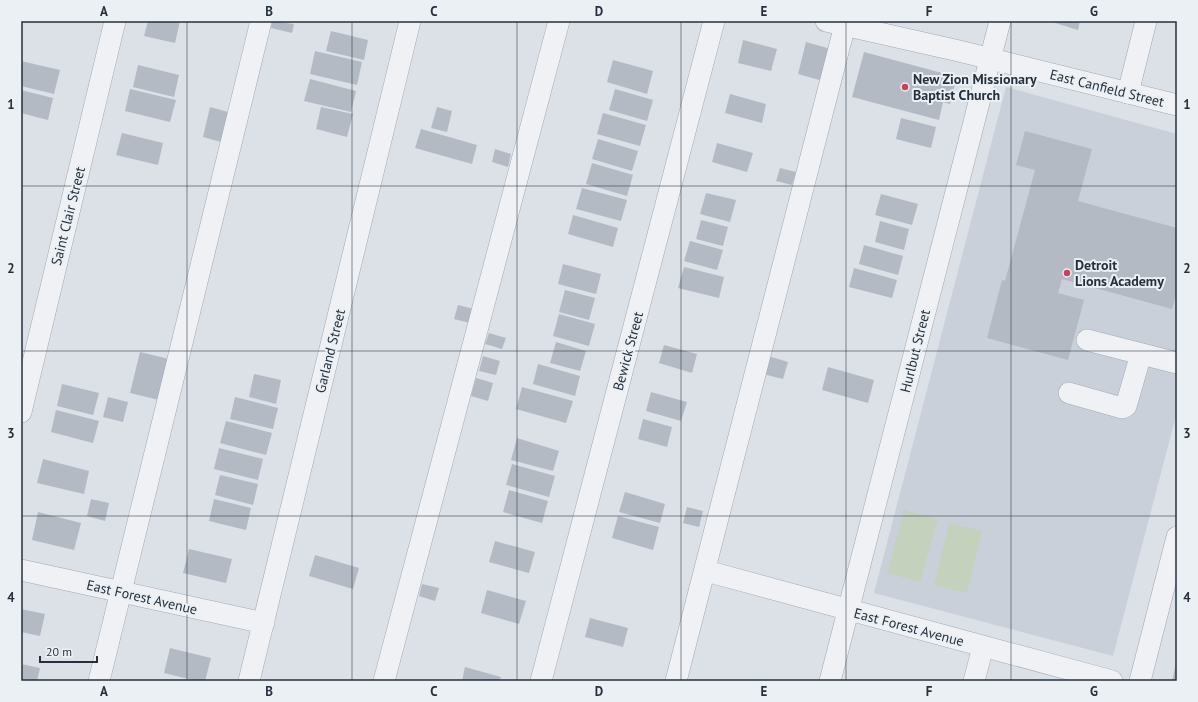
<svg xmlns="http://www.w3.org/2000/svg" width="1198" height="702" font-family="'PT Sans',sans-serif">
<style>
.built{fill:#cad0d9}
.green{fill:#c3d1bd}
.building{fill:#b3bac3}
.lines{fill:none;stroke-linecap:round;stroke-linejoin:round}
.minor-casing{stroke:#a2a8b1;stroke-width:22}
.minor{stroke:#eff1f5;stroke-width:21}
.grid{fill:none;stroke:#26303d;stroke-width:1;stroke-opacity:0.55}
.poi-dot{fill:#d03d5c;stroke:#ebf0f4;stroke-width:1.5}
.labels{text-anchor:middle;stroke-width:4;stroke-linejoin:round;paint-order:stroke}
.poi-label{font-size:14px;font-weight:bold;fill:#26303d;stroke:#ebf0f4;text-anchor:start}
.street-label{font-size:14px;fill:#26303d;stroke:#ebf0f4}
.neatline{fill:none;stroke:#26303d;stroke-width:1.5}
.grid-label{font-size:13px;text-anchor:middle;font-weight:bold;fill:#26303d}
</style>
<rect width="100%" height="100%" fill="#dce1e7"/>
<path class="built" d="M1006 87 1177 134V412L1113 656 874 593Z"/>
<g class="green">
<path d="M904 510 938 519 920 582 887 573Z"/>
<path d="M949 523 982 531 967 593 934 585Z"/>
</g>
<g class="building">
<path d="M148 21H180L175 43 144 36Z"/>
<path d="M272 21 294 24 292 33 271 28Z"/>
<path d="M1049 21H1080L1078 30Z"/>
<path d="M331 31 368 40 364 60 326 51Z"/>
<path d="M743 40 777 49 771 71 738 63Z"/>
<path d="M806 42 831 49 823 81 798 74Z"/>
<path d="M315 51 362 62 357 85 310 74Z"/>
<path d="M864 52 957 77 950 104 943 102 939 120 852 97Z"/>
<path d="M613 60 653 71 647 94 607 82Z"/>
<path d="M21 61 60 70 54 94 21 86Z"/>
<path d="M138 65 179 75 174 97 133 87Z"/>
<path d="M310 79 356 91 351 112 304 101Z"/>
<path d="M130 89 176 100 170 122 125 111Z"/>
<path d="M615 89 653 100 647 121 609 110Z"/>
<path d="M21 90 53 98 48 120 21 113Z"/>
<path d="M730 94 766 104 762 123 725 113Z"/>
<path d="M210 107 228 112 221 142 203 137Z"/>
<path d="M321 107 353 114 347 137 316 129Z"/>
<path d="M437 107 452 111 447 132 431 128Z"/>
<path d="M603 113 646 125 640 146 597 134Z"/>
<path d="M901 118 936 127 931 148 896 139Z"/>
<path d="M421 129 477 145 472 164 415 148Z"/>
<path d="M1025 131 1092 149 1078 201 1177 228V292L1172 309 1062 279 1058 293 1084 300 1068 360 987 338 1002 280 1005 281 1035 170 1016 165Z"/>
<path d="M122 133 163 143 158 165 116 155Z"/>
<path d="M598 139 638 151 632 171 592 159Z"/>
<path d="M717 143 753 153 747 172 712 162Z"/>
<path d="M495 149 511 154 508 167 492 162Z"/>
<path d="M592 163 633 175 627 196 586 184Z"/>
<path d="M780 168 796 172 792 185 776 181Z"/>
<path d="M582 188 627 200 621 221 576 209Z"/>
<path d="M706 193 736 200 730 222 700 214Z"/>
<path d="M881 194 918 204 912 225 875 215Z"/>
<path d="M573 215 618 228 613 247 568 234Z"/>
<path d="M701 220 728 227 723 246 696 239Z"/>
<path d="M880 221 909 229 904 250 875 242Z"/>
<path d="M690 241 723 250 717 270 684 261Z"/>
<path d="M864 245 903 256 898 275 859 264Z"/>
<path d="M563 264 601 274 596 294 558 284Z"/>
<path d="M684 267 724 277 719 298 678 288Z"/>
<path d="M854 268 897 280 892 298 849 287Z"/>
<path d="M565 290 595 298 589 320 559 312Z"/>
<path d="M458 305 474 309 470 323 454 319Z"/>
<path d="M559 314 595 324 589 346 553 336Z"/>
<path d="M489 333 506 338 502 349 485 344Z"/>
<path d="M556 342 586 351 580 371 550 363Z"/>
<path d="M664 345 697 354 692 373 659 363Z"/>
<path d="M140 352 169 359 159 400 130 393Z"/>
<path d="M483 356 500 361 496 375 479 371Z"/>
<path d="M768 356 788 362 783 379 763 374Z"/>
<path d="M538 364 580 376 575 396 533 384Z"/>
<path d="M828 367 874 380 868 403 822 390Z"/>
<path d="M254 374 281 380 276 404 249 397Z"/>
<path d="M476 378 493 383 488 401 471 396Z"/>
<path d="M62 384 99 393 93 415 57 406Z"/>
<path d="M522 387 573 401 566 423 516 409Z"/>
<path d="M651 392 687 402 681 421 646 411Z"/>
<path d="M108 397 128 402 123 422 103 417Z"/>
<path d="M235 397 278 408 273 429 230 419Z"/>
<path d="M56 410 99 421 93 443 51 432Z"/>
<path d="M643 419 672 427 667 447 638 439Z"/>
<path d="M226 421 272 433 266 455 220 443Z"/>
<path d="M517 438 559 451 553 471 511 460Z"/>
<path d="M219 448 263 459 258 480 214 469Z"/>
<path d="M43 459 89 471 84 494 37 483Z"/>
<path d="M512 464 555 476 549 497 506 485Z"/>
<path d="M220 475 258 484 253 505 215 495Z"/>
<path d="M509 490 548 501 542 523 503 512Z"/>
<path d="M625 492 665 504 660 523 619 512Z"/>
<path d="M91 499 109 503 105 521 87 516Z"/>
<path d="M214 499 251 508 246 530 209 521Z"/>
<path d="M687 507 703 511 699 527 683 523Z"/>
<path d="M38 512 81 523 74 550 32 540Z"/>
<path d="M618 516 659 527 653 550 612 538Z"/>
<path d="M495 541 535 552 529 573 489 562Z"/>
<path d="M189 549 232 559 226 583 183 573Z"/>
<path d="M315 555 359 568 353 589 309 576Z"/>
<path d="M422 584 439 588 435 601 419 596Z"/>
<path d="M487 590 526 601 519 624 481 613Z"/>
<path d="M21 609 45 614 40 636 21 632Z"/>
<path d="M590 618 628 628 623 647 585 637Z"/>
<path d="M170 648 211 658 205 681H197L164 673Z"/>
<path d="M1176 663 1177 681H1172Z"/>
<path d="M21 664 40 668 37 681H21Z"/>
<path d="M465 667 501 677 499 681H462Z"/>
</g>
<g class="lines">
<defs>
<g id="minor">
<path d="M826 21 959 51 1177 105"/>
<path d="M1128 93 1146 21"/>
<path d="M1087 340 1177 363"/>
<path d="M1069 393 1122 408 1126 406 1141 354"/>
<path d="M21 412 115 21"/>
<path d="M21 570 264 623"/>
<path d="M706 571 1112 681"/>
<path d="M99 681 261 21"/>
<path d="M249 681 410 21"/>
<path d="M384 681 559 21"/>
<path d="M541 681 714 21"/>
<path d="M676 681 846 21"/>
<path d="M830 681 1000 21"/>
<path d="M974 681 983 647"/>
<path d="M1140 681 1177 537"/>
</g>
</defs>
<use href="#minor" class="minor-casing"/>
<use href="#minor" class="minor"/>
</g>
<path class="grid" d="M187 21V681M352 21V681M517 21V681M681 21V681M846 21V681M1011 21V681M21 186H1177M21 351H1177M21 516H1177"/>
<g class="poi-dot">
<circle cx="905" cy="87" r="4"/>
<circle cx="1067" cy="273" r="4"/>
</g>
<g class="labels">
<g class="poi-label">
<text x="913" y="84">New Zion Missionary<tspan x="913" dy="16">Baptist Church</tspan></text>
<text x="1075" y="270">Detroit<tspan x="1075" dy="16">Lions Academy</tspan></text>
</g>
<g class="street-label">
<text transform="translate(1107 88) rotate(14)" y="5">East Canfield Street</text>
<text transform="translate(68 216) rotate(-76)" y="5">Saint Clair Street</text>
<text transform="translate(330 351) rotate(-76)" y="5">Garland Street</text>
<text transform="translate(628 351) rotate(-75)" y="5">Bewick Street</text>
<text transform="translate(915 351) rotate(-76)" y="5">Hurlbut Street</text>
<text transform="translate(142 597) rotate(13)" y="5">East Forest Avenue</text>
<text transform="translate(909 627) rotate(15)" y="5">East Forest Avenue</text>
</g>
</g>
<rect width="1198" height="702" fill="none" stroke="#ebf0f4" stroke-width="44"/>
<path d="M40 656v6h57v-6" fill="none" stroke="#26303d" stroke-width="2"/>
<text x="46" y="656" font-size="12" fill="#26303d" stroke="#ebf0f4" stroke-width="3" paint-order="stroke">20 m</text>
<rect x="22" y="22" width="1154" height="658" class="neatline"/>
<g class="grid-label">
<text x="104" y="16">A</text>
<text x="269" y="16">B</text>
<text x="434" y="16">C</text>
<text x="599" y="16">D</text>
<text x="764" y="16">E</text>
<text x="929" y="16">F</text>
<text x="1094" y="16">G</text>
<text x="11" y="109">1</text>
<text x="1187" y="109">1</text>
<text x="11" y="273">2</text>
<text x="1187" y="273">2</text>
<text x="11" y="438">3</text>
<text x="1187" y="438">3</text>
<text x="11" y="602">4</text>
<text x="1187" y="602">4</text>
<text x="104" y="696">A</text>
<text x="269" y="696">B</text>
<text x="434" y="696">C</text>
<text x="599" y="696">D</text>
<text x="764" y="696">E</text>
<text x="929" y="696">F</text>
<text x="1094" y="696">G</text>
</g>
</svg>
